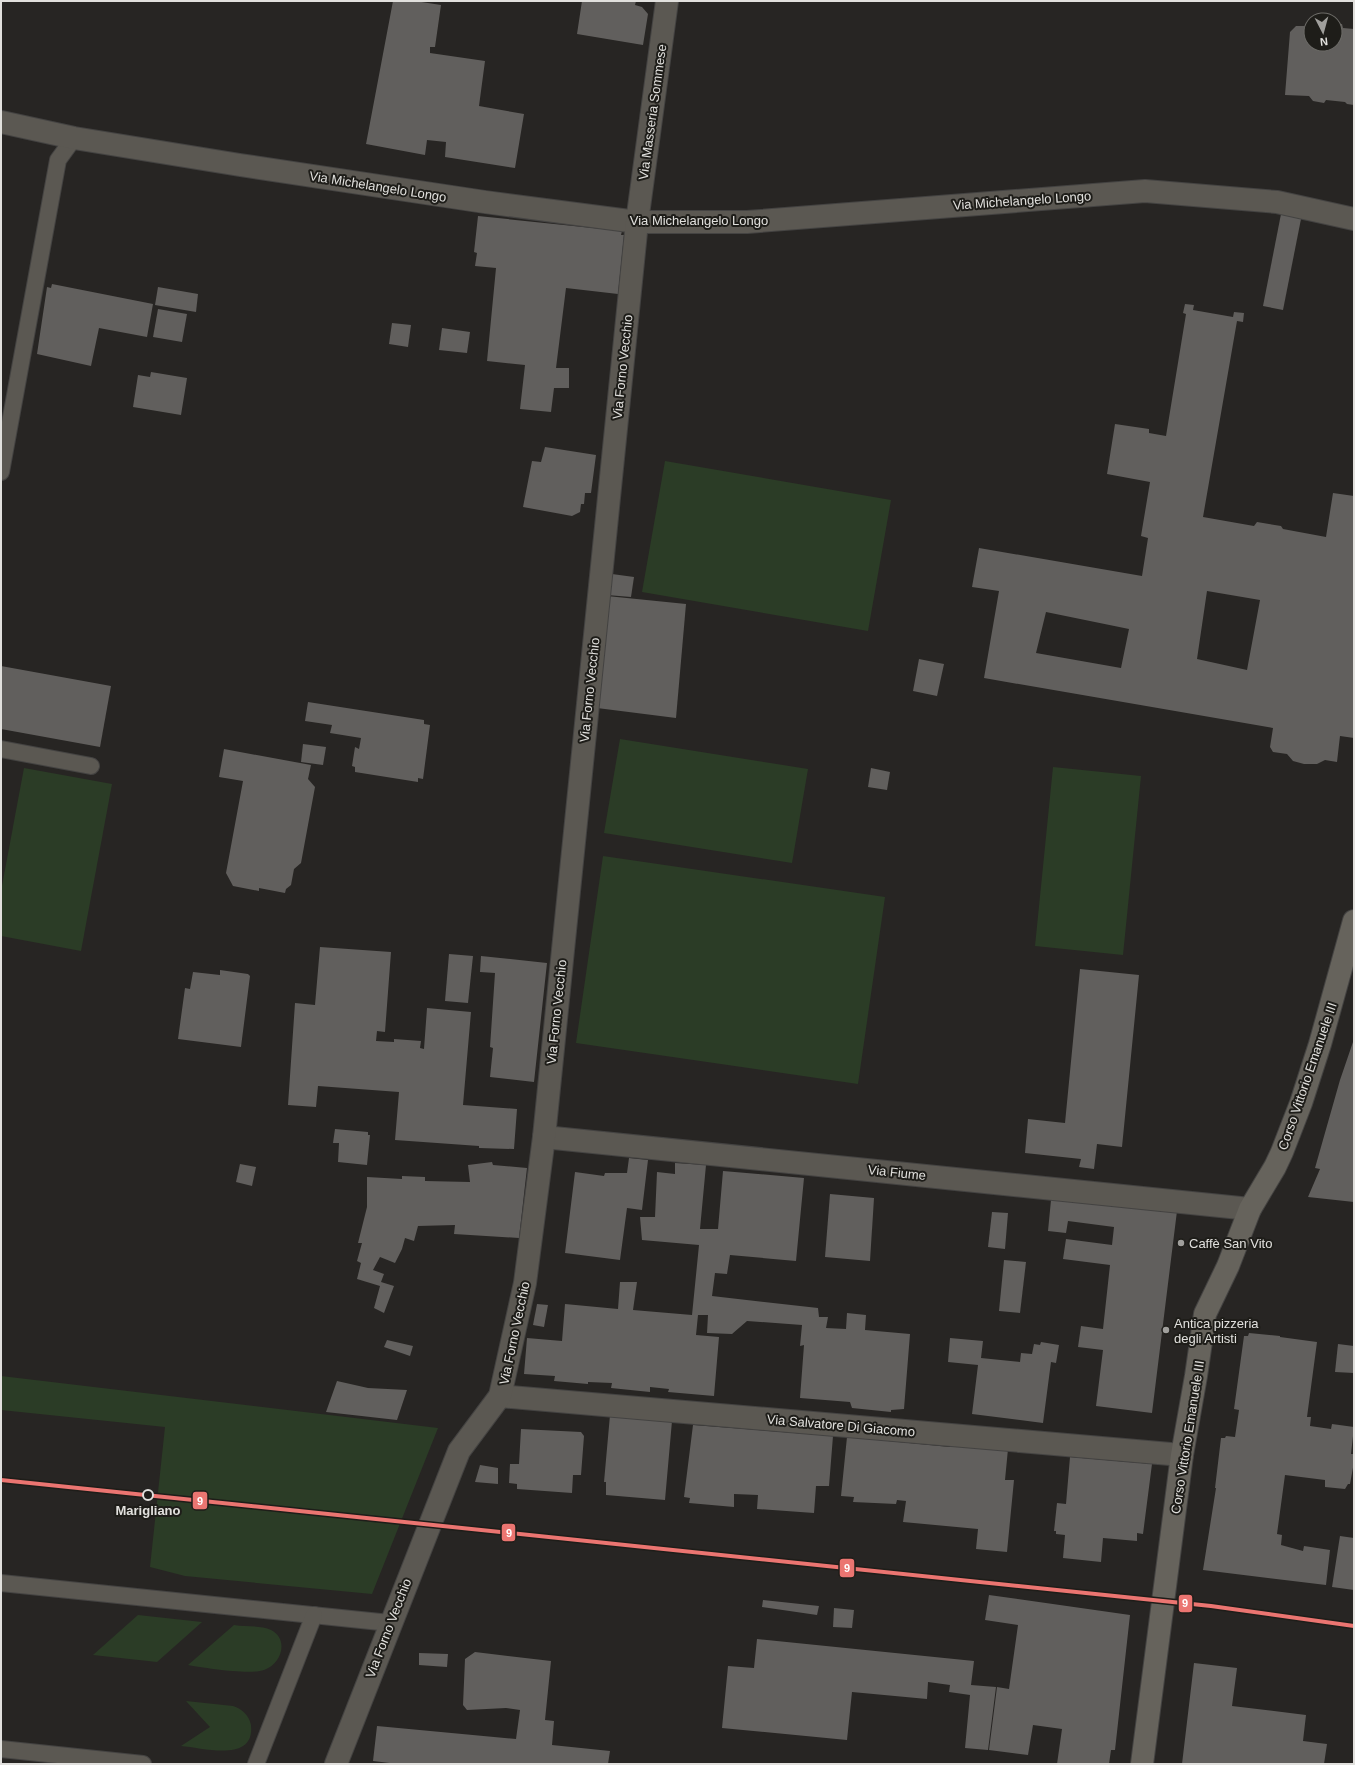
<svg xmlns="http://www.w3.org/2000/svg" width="1355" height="1765" font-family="Helvetica,sans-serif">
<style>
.green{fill:#2b3c26}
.building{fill:#615f5d;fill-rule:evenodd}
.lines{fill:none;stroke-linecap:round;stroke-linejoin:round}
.lane-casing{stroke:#444342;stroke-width:18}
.street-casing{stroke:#444342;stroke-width:24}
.secondary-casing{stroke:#444342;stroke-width:24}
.lane{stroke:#5b5852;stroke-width:16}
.street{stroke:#5b5852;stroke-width:22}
.secondary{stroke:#66635c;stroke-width:22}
.rail-1-casing{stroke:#1e1d19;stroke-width:7}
.rail-1{stroke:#eb7571;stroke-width:4}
.poi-dot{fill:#a09f9c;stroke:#1e1d19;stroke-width:1.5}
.stop-dot{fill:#1e1d19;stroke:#e1e0dd;stroke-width:2}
.labels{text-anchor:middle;stroke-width:4;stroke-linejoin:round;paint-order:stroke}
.street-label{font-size:13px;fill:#e1e0dd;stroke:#1e1d19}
.poi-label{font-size:13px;fill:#e1e0dd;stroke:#1e1d19;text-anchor:start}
.stop-label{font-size:13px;font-weight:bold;fill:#e1e0dd;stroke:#1e1d19}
.line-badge{stroke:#1e1d19;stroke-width:1.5}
.badge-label{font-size:11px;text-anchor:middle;font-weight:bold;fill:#fff}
</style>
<rect width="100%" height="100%" fill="#272523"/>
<g class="green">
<path d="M665 461 891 500 868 631 642 592Z"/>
<path d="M620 739 808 769 792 863 604 833Z"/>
<path d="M1053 767 1141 776 1123 955 1035 946Z"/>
<path d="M24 768 112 784 81 951 1 936V891Z"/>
<path d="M603 856 885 897 858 1084 576 1043Z"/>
<path d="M1 1376 438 1428 372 1594 185 1576 150 1567 165 1427 1 1410Z"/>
<path d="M138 1615 202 1622 157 1662 93 1655Z"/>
<path d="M234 1625C245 1627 261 1625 271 1630 289 1639 282 1664 264 1670 250 1675 204 1668 188 1665Z"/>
<path d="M186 1701 233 1706C242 1709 249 1715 251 1725 255 1763 204 1748 181 1746L210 1727Z"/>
</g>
<g class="building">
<path d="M393 1H415L441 5 435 47H430V53L485 61 479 106 524 114 515 168 445 157 446 142 427 140 425 155 366 144Z"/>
<path d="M582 1H636L635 5 642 7 648 14 643 45 577 34Z"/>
<path d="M1335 24H1342L1343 28 1354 29V105L1347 104 1345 102 1326 100 1324 103 1313 101 1309 96 1285 95 1290 32 1296 26H1311V44H1335Z"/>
<path d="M1281 214 1301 219 1283 310 1263 306Z"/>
<path d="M478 216 622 231 621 235H624L618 294 566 288 556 368H569V388H554L551 412 520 409 525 365 487 361 496 268 475 266 477 253 474 252Z"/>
<path d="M52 284 153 304 147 337 99 328 91 366 37 354 47 287 51 288Z"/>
<path d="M158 287 198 294 196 312 155 305Z"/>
<path d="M1185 304 1194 305 1193 310 1233 317 1234 312 1244 313 1243 322 1237 321 1203 517 1254 526 1257 522 1281 526 1283 529 1326 537 1333 493 1354 496V738L1340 736 1337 762 1325 760 1317 764H1304L1293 761 1287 754 1273 752 1270 747 1273 728 984 678 999 591 972 587 979 548 1142 576 1148 538 1141 536 1150 482 1107 474 1115 424 1149 429V433L1166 436 1186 314 1183 313ZM1207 591 1260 600 1247 670 1197 659ZM1046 612 1129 629 1121 668 1036 653Z"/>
<path d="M158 309 187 314 182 342 153 337Z"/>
<path d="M392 323 411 325 408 347 389 344Z"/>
<path d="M442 328 470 332 467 353 439 350Z"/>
<path d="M151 372 187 378 181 415 133 407 138 375 150 377Z"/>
<path d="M545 447 596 455 591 493H585L584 504H581L580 512 572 516 523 507 532 461 541 462Z"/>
<path d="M612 574 634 577 631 597 607 595Z"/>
<path d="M607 596 686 604 676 718 597 708Z"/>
<path d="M919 659 944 664 937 696 913 691Z"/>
<path d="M1 666 111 686 100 747 1 729Z"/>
<path d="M308 702 424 720V724L430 725 423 779 418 778V782L355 772V767L352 766 355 747 359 749 361 738 330 733 332 725 305 721Z"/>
<path d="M303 744 326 747 323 765 301 762Z"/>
<path d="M224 749 311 765 308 779 315 787 301 863 294 869 291 885 286 889 285 893 259 888V891L233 886 226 873 243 781 219 777Z"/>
<path d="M871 768 890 772 887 790 868 787Z"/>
<path d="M320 947 391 952 385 1032 377 1031 376 1041 394 1042V1039L421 1041 420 1048 424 1049 427 1008 471 1012 463 1105 517 1109 514 1149 479 1148V1146L395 1140 399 1092 318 1086 316 1107 288 1105 295 1003 315 1005Z"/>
<path d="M449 954 473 956 468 1003 445 1001Z"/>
<path d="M481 956 547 963 534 1082 490 1077 493 1048 490 1047 495 973 480 972Z"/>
<path d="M1080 969 1139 975 1122 1147 1097 1144 1094 1169 1079 1167 1081 1159 1025 1153 1028 1119 1065 1123Z"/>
<path d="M220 970 248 974 250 976 241 1047 178 1039 185 988 190 989 193 972 220 975Z"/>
<path d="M1354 1039V1202L1308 1197 1320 1169 1315 1168 1340 1080Z"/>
<path d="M335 1129 368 1132V1135H370L367 1165 338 1162 339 1143H333Z"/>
<path d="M629 1158 648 1160 642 1210 627 1208 620 1260 565 1253 575 1172 604 1176 605 1173H627Z"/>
<path d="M492 1162 493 1165 527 1168 519 1238 454 1234 455 1225 418 1226 414 1241 405 1238 402 1249 395 1263 380 1257 373 1270 384 1274 381 1282 394 1286 384 1313 374 1308 380 1286 357 1279 361 1263 357 1261 362 1243H358L367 1207V1177L402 1179V1176L425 1177V1181L470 1182 468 1165Z"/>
<path d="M675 1163 706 1165 700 1229H718L723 1171 804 1178 796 1261 730 1255 727 1274 715 1273 712 1296 818 1308 819 1317H828L826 1328 846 1329 847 1313 866 1315 865 1330 910 1334 904 1409 891 1410V1412L852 1408 850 1402 800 1398 804 1345 800 1346 802 1325 747 1321 732 1334 707 1333 708 1315H698L696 1335 719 1337 714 1396 668 1392 669 1389 650 1387V1392L611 1388 612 1383 588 1382V1384L554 1381 555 1376 524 1374 527 1338 562 1341 565 1304 618 1309 620 1282H637L633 1310 692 1315 699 1245 642 1240 640 1217H655L657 1172 675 1174Z"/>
<path d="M240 1164 256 1167 252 1186 236 1182Z"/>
<path d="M830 1194 874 1198 870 1261 825 1257Z"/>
<path d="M1051 1200 1177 1211 1152 1413 1096 1406 1103 1350 1078 1347 1081 1326 1103 1329 1110 1265 1063 1259 1066 1239 1112 1245 1114 1227 1068 1221 1066 1233 1048 1231Z"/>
<path d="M992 1212 1008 1213 1005 1249 988 1247Z"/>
<path d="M1004 1260 1026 1262 1020 1313 999 1311Z"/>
<path d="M537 1304 548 1305 544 1327 533 1325Z"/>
<path d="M1249 1333 1280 1336V1337L1317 1342 1307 1417H1311L1310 1426 1331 1429 1332 1424 1354 1427 1351 1454H1354V1462L1350 1484H1348L1345 1489 1325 1487V1480L1285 1475 1277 1534 1282 1535 1281 1545 1303 1551 1304 1546 1330 1550 1326 1585 1203 1570 1216 1488H1215L1221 1438H1225L1226 1436 1235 1437 1239 1410 1234 1409 1244 1336H1248Z"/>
<path d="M950 1338 983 1341 981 1358 1020 1362 1021 1353 1032 1354 1034 1344 1040 1345 1041 1342 1059 1345 1056 1363 1051 1362 1043 1423 972 1414 978 1365 948 1362Z"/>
<path d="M387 1340 413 1346 410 1356 384 1347Z"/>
<path d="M1338 1344 1354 1346V1373L1335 1372Z"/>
<path d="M337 1381 368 1388 407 1390 397 1420 326 1412Z"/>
<path d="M610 1415 672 1421 665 1500 606 1495V1482H604Z"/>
<path d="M693 1425 833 1436 829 1486H816L814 1513 757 1509 758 1495 734 1494V1507L689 1503 690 1498 684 1497Z"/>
<path d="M521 1429 581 1432 584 1436 581 1475H573L572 1493 517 1489V1484L509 1483 510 1464H519Z"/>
<path d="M847 1437 950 1447V1444L1008 1449 1005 1480H1014L1007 1552 976 1549 978 1529 903 1522 906 1501 897 1500 896 1504 853 1502 854 1497 841 1496Z"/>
<path d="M1070 1457 1152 1464 1143 1534 1137 1533V1541L1103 1538 1101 1562 1063 1558 1065 1535 1056 1534V1531H1054L1057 1503 1066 1504Z"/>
<path d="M480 1465 498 1468V1484L475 1482Z"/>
<path d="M1340 1536 1354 1538V1590L1332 1587Z"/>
<path d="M989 1595 1130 1615 1115 1750H1111L1109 1764H1057L1062 1729 1033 1725 1028 1755 989 1750 997 1687 1009 1689 1018 1625 985 1620Z"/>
<path d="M763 1600 819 1606 817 1615 762 1607Z"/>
<path d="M834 1608 854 1610 852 1628 833 1627Z"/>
<path d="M757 1639 974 1661 971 1685 996 1687 988 1750 965 1748 970 1695 949 1692 950 1685 928 1682 927 1699 852 1692 847 1740 722 1728 728 1666 754 1668Z"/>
<path d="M475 1652 551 1661 545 1720 554 1721 552 1745 610 1751 608 1764H398L373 1761 377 1726 516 1739 520 1710 506 1708 467 1710 463 1705 465 1659Z"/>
<path d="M419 1653 448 1654 447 1667 419 1665Z"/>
<path d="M1194 1663 1237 1668 1232 1706 1306 1715 1303 1741 1327 1744 1324 1764H1182Z"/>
</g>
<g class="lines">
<defs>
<g id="lane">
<path d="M1 472 58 160 74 138"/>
<path d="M1 749 91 766"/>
<path d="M1 1583 390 1623"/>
<path d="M1 1749 143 1764"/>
<path d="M256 1764 314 1615"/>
</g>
<g id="street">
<path d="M1 122 74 138 240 165 485 202 637 222H747L1145 191 1277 202 1354 219"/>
<path d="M544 1137 1250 1209"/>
<path d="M500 1396 1182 1455"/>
<path d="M336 1764 459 1451 500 1396 525 1283 544 1137 637 222 667 1"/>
</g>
<path id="secondary" d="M1142 1764 1182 1455 1196 1376 1205 1314 1228 1266 1250 1209 1275 1167 1282 1152 1301 1103 1320 1044 1354 921"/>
</defs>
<use href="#lane" class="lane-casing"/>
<use href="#street" class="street-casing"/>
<use href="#secondary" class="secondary-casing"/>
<use href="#lane" class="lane"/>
<use href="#street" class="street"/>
<use href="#secondary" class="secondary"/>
<defs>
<path id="rail-1" d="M1 1480 1211 1606 1354 1626"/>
</defs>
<use href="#rail-1" class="rail-1-casing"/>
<use href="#rail-1" class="rail-1"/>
</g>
<g class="poi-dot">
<circle cx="1181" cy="1243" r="4"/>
<circle cx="1166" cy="1330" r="4"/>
</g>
<circle class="stop-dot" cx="148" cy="1495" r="5"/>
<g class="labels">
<g class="street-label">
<text transform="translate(652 112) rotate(-82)" y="5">Via Masseria Sommese</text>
<text transform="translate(378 186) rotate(9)" y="5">Via Michelangelo Longo</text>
<text transform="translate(1022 200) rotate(-4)" y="5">Via Michelangelo Longo</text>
<text x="699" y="225">Via Michelangelo Longo</text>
<text transform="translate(622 367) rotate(-84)" y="5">Via Forno Vecchio</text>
<text transform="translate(589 690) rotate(-84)" y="5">Via Forno Vecchio</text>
<text transform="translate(556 1012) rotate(-84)" y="5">Via Forno Vecchio</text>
<text transform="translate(1307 1076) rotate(-71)" y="5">Corso Vittorio Emanuele III</text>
<text transform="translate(897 1172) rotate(6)" y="5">Via Fiume</text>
<text transform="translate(514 1333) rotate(-78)" y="5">Via Forno Vecchio</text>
<text transform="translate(841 1425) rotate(5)" y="5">Via Salvatore Di Giacomo</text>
<text transform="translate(1187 1437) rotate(-81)" y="5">Corso Vittorio Emanuele III</text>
<text transform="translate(388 1628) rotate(-69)" y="5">Via Forno Vecchio</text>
</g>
<g class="poi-label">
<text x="1189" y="1248">Caffè San Vito</text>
<text x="1174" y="1328">Antica pizzeria<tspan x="1174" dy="15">degli Artisti</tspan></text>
</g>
<g class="stop-label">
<text x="148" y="1515">Marigliano</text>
</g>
</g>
<g class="line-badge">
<rect x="192" y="1491" width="16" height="19" rx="4" fill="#eb7571"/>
<rect x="501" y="1523" width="15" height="19" rx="4" fill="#eb7571"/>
<rect x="839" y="1558" width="16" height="20" rx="4" fill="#eb7571"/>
<rect x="1178" y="1594" width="15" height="19" rx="4" fill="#eb7571"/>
</g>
<g class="badge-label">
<text x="200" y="1505">9</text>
<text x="509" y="1537">9</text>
<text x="847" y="1572">9</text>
<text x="1185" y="1607">9</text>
</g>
<rect width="1355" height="1765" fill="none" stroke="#e1e0dd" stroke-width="4"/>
<g transform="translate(1323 32) rotate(174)"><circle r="19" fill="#1e1d19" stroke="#6c6b67"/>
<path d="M0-3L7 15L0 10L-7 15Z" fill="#a09f9c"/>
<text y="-6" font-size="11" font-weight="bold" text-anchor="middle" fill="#e1e0dd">N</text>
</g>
</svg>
